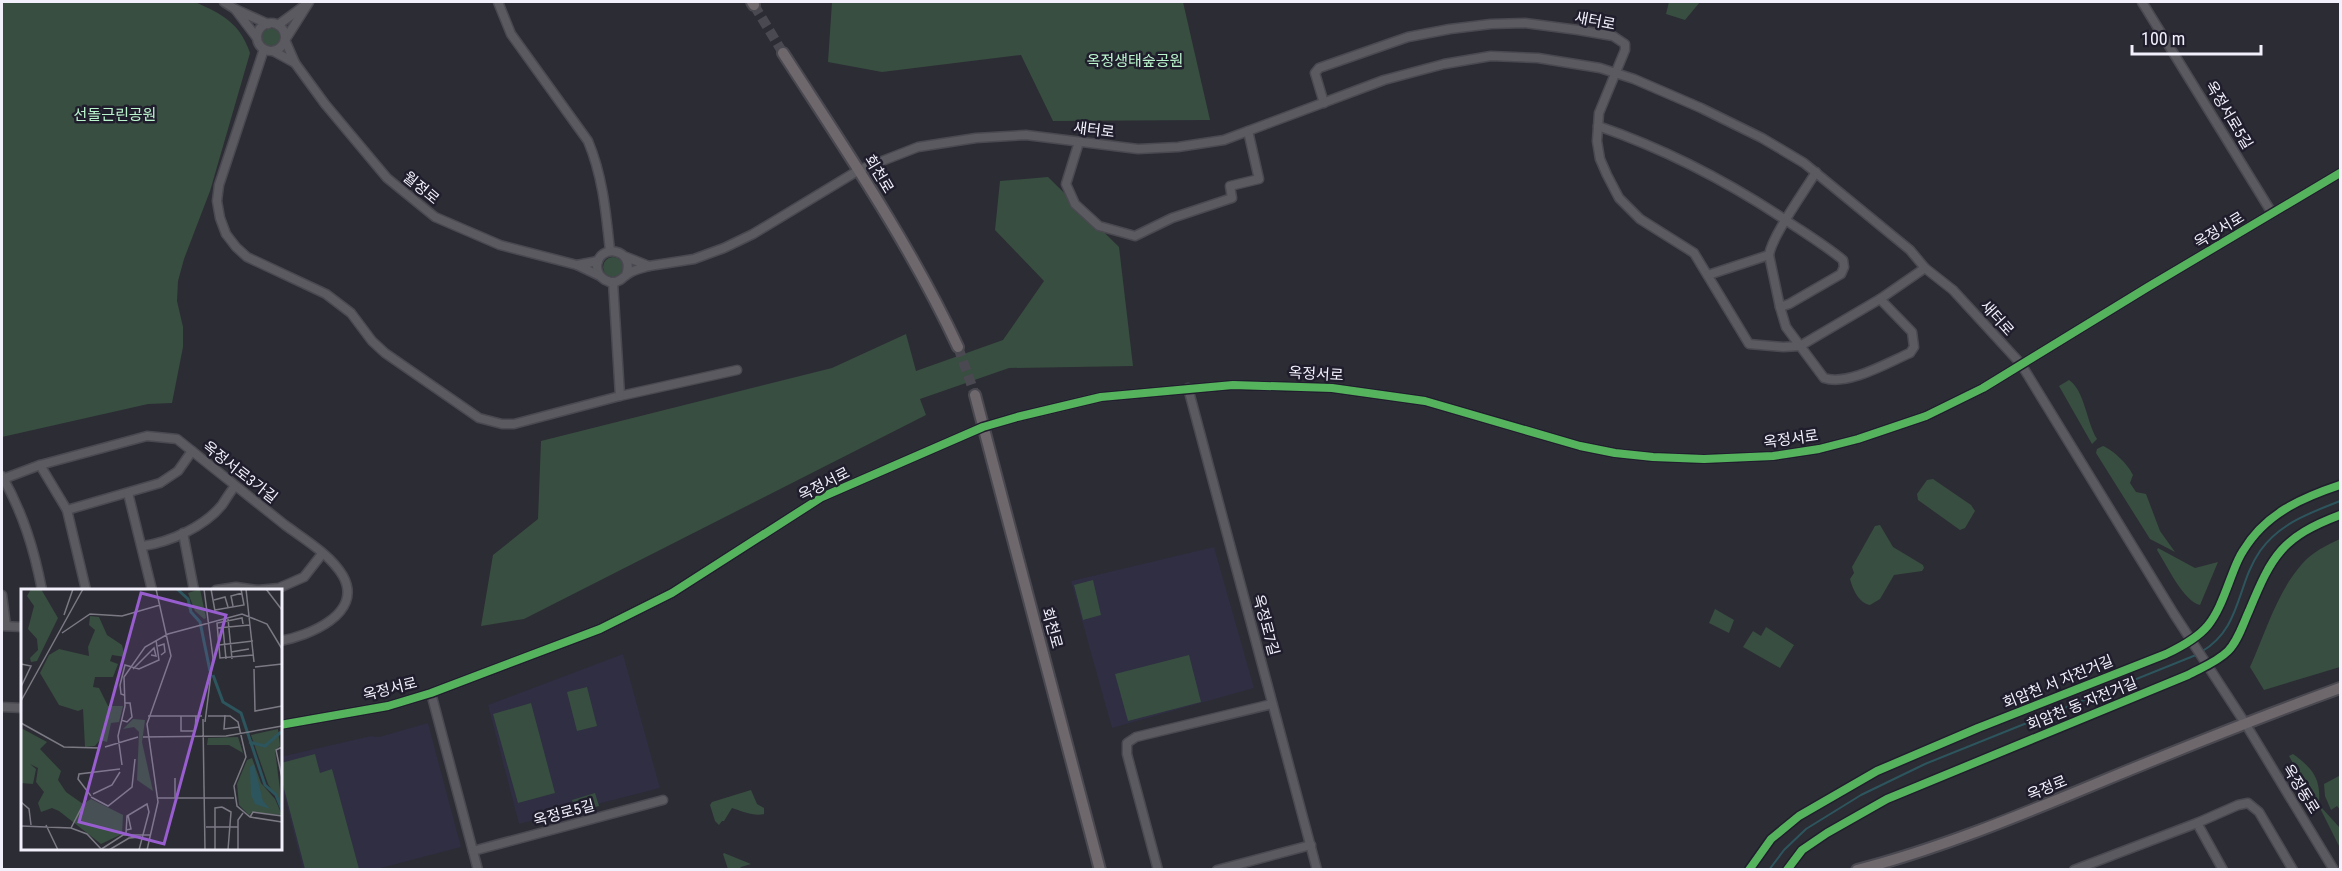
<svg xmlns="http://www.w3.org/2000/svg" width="2342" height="871" font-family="'Roboto Condensed','Noto Sans KR',sans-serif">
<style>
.built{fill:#2f2e42}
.green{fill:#384e40}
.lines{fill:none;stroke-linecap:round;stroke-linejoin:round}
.stream{stroke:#2d555d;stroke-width:2}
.major-tunnel{stroke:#4a4952;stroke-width:10;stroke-dasharray:10 5;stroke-linecap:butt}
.minor-casing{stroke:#4a4951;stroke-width:11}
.major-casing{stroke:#4a4951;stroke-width:14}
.minor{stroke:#5a5a60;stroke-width:8}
.major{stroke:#6e686c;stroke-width:10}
.cycleway-casing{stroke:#201e2d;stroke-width:11}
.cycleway{stroke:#56b35d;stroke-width:8}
.labels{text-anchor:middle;stroke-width:5;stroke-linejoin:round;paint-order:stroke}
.street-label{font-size:15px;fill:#f1f0fb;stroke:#201e2d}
.park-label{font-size:15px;fill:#baf5cd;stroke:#201e2d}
.inset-river{fill:none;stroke:#2d555d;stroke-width:3}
.inset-road{fill:none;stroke:#7b7a84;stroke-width:1.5}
.view{fill:#985dce;fill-opacity:0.15;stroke:#985dce;stroke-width:3}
.inset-edge{fill:none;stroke:#f1f0fb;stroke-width:3}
</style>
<rect width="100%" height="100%" fill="#2c2c34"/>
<g class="built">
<path d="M1214 547 1254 688 1112 728 1071 581Z"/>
<path d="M623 654 660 788 519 824 488 705Z"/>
<path d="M428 723 461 847 377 869H303L281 783 280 757 371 736 379 737Z"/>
</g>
<g class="green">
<path d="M2 2H195C222 14 240 23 250 53L210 191 184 259 178 281 177 301 183 327V347L172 403 148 404 2 437Z"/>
<path d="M832 2H1183L1210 120 1053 121 1021 55 882 72 828 62Z"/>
<path d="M1669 2H1700L1685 20 1666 14Z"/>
<circle cx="271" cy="37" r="9"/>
<path d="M1048 177 1119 247 1133 366 1009 368 920 399 926 415 524 619 481 626 493 555 538 519 541 441 832 368 906 334 916 371 1003 340 1044 281 995 230 1000 181Z"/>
<circle cx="613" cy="267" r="10"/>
<path d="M2069 380C2085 391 2086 421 2097 439L2092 444 2059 386Z"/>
<path d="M2103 446C2113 450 2128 464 2133 475L2130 483 2136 492 2146 494 2160 531 2175 552 2150 539 2096 453 2097 449Z"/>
<path d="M1933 479 1971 505 1975 511 1965 528 1960 530 1918 500 1917 494 1927 480Z"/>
<path d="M1880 525 1893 547 1923 565 1924 568 1922 571 1894 575 1880 599 1870 605C1859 603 1853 590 1850 579L1854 573 1852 567 1875 526Z"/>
<path d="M2340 539V667L2264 690 2250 667C2265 634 2277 592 2302 564 2312 552 2327 545 2340 539Z"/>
<path d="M2158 548 2195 568 2218 562 2200 605C2184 602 2166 564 2157 550Z"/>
<path d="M1093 580 1101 615 1083 620 1074 585Z"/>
<path d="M1715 609 1734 620 1729 633 1709 623Z"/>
<path d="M1766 627 1794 645 1780 668 1743 647 1753 631 1761 636Z"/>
<path d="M1189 655 1201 702 1128 721 1115 674Z"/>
<path d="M587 687 597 726 577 731 567 692Z"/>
<path d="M531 703 555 793 518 803 493 714Z"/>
<path d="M315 754 320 773 332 769 359 869H305L281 777V763Z"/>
<path d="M2293 754C2312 768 2321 778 2319 803L2315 802 2289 756Z"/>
<path d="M2339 776 2340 780V810L2337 806 2331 810 2325 796 2324 784Z"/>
<path d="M751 790 757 804 764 808V814C755 817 741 811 732 808L724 821H722L719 825 715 821 710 805 712 802Z"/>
<path d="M595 793 599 806 576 812 572 800Z"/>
<path d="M2321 807 2340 828V848L2321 810Z"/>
<path d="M723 854 724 853 751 864 741 867 739 869H728Z"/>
</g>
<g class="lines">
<g class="stream">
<path d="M2201 652C2242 628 2236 586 2260 551 2280 523 2310 513 2340 501"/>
<path d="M1769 870 1784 850 1806 829 1861 795 1925 764 2196 655"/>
</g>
<g class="major-tunnel">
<path d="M754 5 783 53"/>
<path d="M958 347 975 395"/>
</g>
<defs>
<g id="minor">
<path d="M224 2 235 9"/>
<path d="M498 2 511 34 588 141C603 177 606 213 610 251"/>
<path d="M2142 2 2272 213"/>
<circle cx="271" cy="37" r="14"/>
<path d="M278 25 304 6"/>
<path d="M257 38 235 9 268 24"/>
<path d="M264 49 219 185 217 201 220 218 226 234 236 247 247 257 326 294 351 313 372 341 385 353 479 418 502 424H514L620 396 737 370"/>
<path d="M273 51 295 63 285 40 309 2"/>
<path d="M295 63 325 104 387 178 435 217 500 245 577 265"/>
<path d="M1324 103 1315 73 1319 68 1408 37 1450 29 1491 24 1525 23 1578 30 1613 36 1625 44V50L1599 113 1597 141 1600 159 1607 175 1619 198 1640 219 1694 253 1749 344 1783 347 1800 346 1880 299 1925 268"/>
<path d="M1598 126C1668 150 1729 182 1790 223 1808 235 1826 246 1843 260L1844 267 1841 274 1789 304 1780 307 1769 255C1772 236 1804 192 1816 172"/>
<path d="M1079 142 1066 184 1075 204 1099 226 1135 236 1172 218 1232 198 1230 186 1259 179 1248 131"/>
<path d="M624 256 649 266C643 268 637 269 631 272 627 274 624 277 620 280 610 286 597 278 597 266 598 243 636 248 626 275"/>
<path d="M598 261 577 265 600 276"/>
<path d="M649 266 694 259 724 248 753 234 859 170 918 147 976 138 1026 135 1138 149 1178 147 1224 140 1384 80 1444 64 1491 56 1538 58 1600 68 1634 79 1701 108 1762 138 1804 163 1910 250 1925 268 1953 290 2021 364 2174 614 2245 723 2334 870"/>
<path d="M1708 275 1769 255"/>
<path d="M613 282 620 396"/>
<path d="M1780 307 1786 327 1824 378C1848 386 1887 363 1910 353L1914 347 1912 332 1880 299"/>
<path d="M1188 388 1317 870"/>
<path d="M40 465 67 510 160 483 178 471 192 451"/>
<path d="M2 476C23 513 34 549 42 590"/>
<path d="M3 479 40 465 147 436 177 439C213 468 249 496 285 525 304 539 331 555 343 576 364 614 308 636 280 641"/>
<path d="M128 493 152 590"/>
<path d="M67 510 86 590"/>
<path d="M183 533 194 590"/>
<path d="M143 546C170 542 204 527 222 505 226 499 230 492 235 486"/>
<path d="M216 590 236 587 257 590"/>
<path d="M258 590 279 588 304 577 322 554"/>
<path d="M2 595 6 626"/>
<path d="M2 626 22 627"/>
<path d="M431 693 478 870"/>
<path d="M2 707 22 708"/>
<path d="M280 725 388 706 431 693 600 629 672 593 822 497 983 427 1017 417 1101 397 1233 385 1332 388 1425 401 1580 446 1615 453 1653 457 1704 459 1773 456 1819 449 1858 439 1926 416 1983 388 2148 287 2340 173"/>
<path d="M2197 823 2223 870"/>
<path d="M473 851 663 800"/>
<path d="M1158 870 1127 754V743L1136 737 1272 704"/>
<path d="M1217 870 1311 845"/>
<path d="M2074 870 2197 823 2238 805 2248 803 2259 812 2293 870"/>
</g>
<g id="major">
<path d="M752 2 754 5"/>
<path d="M783 53C845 149 910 244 958 347"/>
<path d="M975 395 1100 870"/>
<path d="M1857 870C1938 849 2016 817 2093 785 2175 751 2257 718 2340 688"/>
</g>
</defs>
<use href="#minor" class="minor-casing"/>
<use href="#major" class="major-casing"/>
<use href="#minor" class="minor"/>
<use href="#major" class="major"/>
<defs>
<g id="cycleway">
<path d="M280 725 388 706 431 693 600 629 672 593 822 497 983 427 1017 417 1101 397 1233 385 1332 388 1425 401 1580 446 1615 453 1653 457 1704 459 1773 456 1819 449 1858 439 1926 416 1983 388 2148 287 2340 173"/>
<path d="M1749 870 1771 839 1799 816 1877 771 1978 728 2166 654C2208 634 2214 623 2230 580 2234 570 2237 560 2243 551 2265 514 2301 498 2340 485"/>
<path d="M1787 870 1802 850 1827 833 1887 799 2188 675C2201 668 2217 662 2228 651 2238 641 2243 624 2249 611 2272 555 2282 537 2340 515"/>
</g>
</defs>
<use href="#cycleway" class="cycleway-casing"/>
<use href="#cycleway" class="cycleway"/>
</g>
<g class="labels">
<g class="street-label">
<text transform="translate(1595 21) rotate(11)" y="5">새터로</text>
<text transform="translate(2229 115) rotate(59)" y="5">옥정서로5길</text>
<text transform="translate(1094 130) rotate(7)" y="5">새터로</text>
<text transform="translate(879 174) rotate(59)" y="5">회천로</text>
<text transform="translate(421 188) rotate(39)" y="5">월정로</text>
<text transform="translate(2219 230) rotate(-31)" y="5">옥정서로</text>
<text transform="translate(1997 318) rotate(48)" y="5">새터로</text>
<text transform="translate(1316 374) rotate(3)" y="5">옥정서로</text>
<text transform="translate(1791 439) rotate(-8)" y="5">옥정서로</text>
<text transform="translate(240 472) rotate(38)" y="5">옥정서로3가길</text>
<text transform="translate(824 484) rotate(-27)" y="5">옥정서로</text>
<text transform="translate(1266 625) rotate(75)" y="5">옥정로7길</text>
<text transform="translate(1052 628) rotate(75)" y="5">회천로</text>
<text transform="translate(2058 682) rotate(-22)" y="5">회암천 서 자전거길</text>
<text transform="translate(390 689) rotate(-14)" y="5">옥정서로</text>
<text transform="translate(2082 704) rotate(-22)" y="5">회암천 동 자전거길</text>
<text transform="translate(2047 788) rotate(-22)" y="5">옥정로</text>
<text transform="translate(2301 789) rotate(58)" y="5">옥정동로</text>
<text transform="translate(564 813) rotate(-15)" y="5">옥정로5길</text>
</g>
<g class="park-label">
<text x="1135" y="66">옥정생태숲공원</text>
<text x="115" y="120">선돌근린공원</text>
</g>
</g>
<g transform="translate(21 589)">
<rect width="261" height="261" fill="#2c2c34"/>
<path d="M10 0H20L37 29 16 72 10 73 9 69 17 61 16 50 7 40 13 17 6 7ZM179 0 185 29 183 30 174 22 167 4ZM69 27 78 28 86 46 101 56 104 68 91 66 89 72 97 75 92 88H74L72 98 78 99 87 117H102L98 133 90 134 86 153 79 151 74 157 64 158 62 120 57 122 38 116 19 84 28 66 38 60 68 67 67 58 74 41 68 36ZM112 130 124 131 121 153 132 202 116 191 118 143 113 138 102 140ZM0 139 26 153 19 160 40 182 37 191 45 203 62 215 70 210 102 226 101 245 80 255 38 222 31 219 20 223 17 214 23 203 15 193 17 179 9 175 15 180 12 195 0 194ZM257 140 259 157 254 161 261 217 247 195 230 146ZM217 148 222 164 208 156H186L187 149ZM231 169 240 194 254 210 261 226 231 223 228 226 218 216 216 195 226 171Z" fill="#384e40"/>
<path d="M233 175 242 212 249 220 234 215 230 206 229 178Z" fill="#2d555d"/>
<path class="inset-river" d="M156 0 167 10 170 23 179 33 189 82M192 86 202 113 220 124 244 196 255 206 261 221M228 153 244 157 260 143"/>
<path class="inset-road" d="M183 0 192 69 184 133M190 0 194 22M225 0 233 73M245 0 261 21M193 11 204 8 207 18M212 17 210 7 221 4M194 21 223 16 220 0M43 26 52 0M207 30 211 70M222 35 221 29 196 34 199 69 232 66M196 39 229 36M202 39 205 70M41 44 69 25 101 27 139 16M198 56 232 52M137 57 143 55 144 63 140 66M210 63 228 60M0 75 10 77 0 98M234 78 261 75M112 80 133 59 135 67 130 66M233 80 234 122 261 117M103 106 100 105 99 96 104 76 118 80 138 71 135 51M0 112 62 0M204 126 203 140 218 138M127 127H181M160 127V142H174L175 127M187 127H209L217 133 225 168 213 197 216 217 229 228 261 233M261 129V162M182 130 183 199M100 131 106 133 111 128 109 114H104M0 134 43 158 79 159M122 148 205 147 261 137M84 158 117 148M261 158 255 161 261 189M101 176 97 147 104 117 103 88 124 58 147 45 221 25 246 35 261 60M183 197 184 261M72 205 91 196 99 183M70 207 57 190 58 185 99 180M70 208 87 217 111 198 114 170M137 209H213M154 209V189M0 213 8 220 10 236M201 218 210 223 207 261M229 228 232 223 261 227M25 236 37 261M0 237 50 239 66 245 81 261M185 238H217M50 239 65 210M105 241 110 240 107 226M105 245 106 227 126 215 128 223 118 261M79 261 102 246H129M88 261 108 249 120 248M126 261 137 213 126 135 150 67 135 0M194 261V219L201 218M217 261V231L222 224"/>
<path class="view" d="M120 4 205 26 143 255 58 233Z"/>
<rect width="261" height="261" class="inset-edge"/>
</g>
<rect width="2342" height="871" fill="none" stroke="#f1f0fb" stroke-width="6"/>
<path d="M2132 45v9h129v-9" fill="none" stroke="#f1f0fb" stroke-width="3"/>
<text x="2141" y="45" font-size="18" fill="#f1f0fb" stroke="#201e2d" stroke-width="4.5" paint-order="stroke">100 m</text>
</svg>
